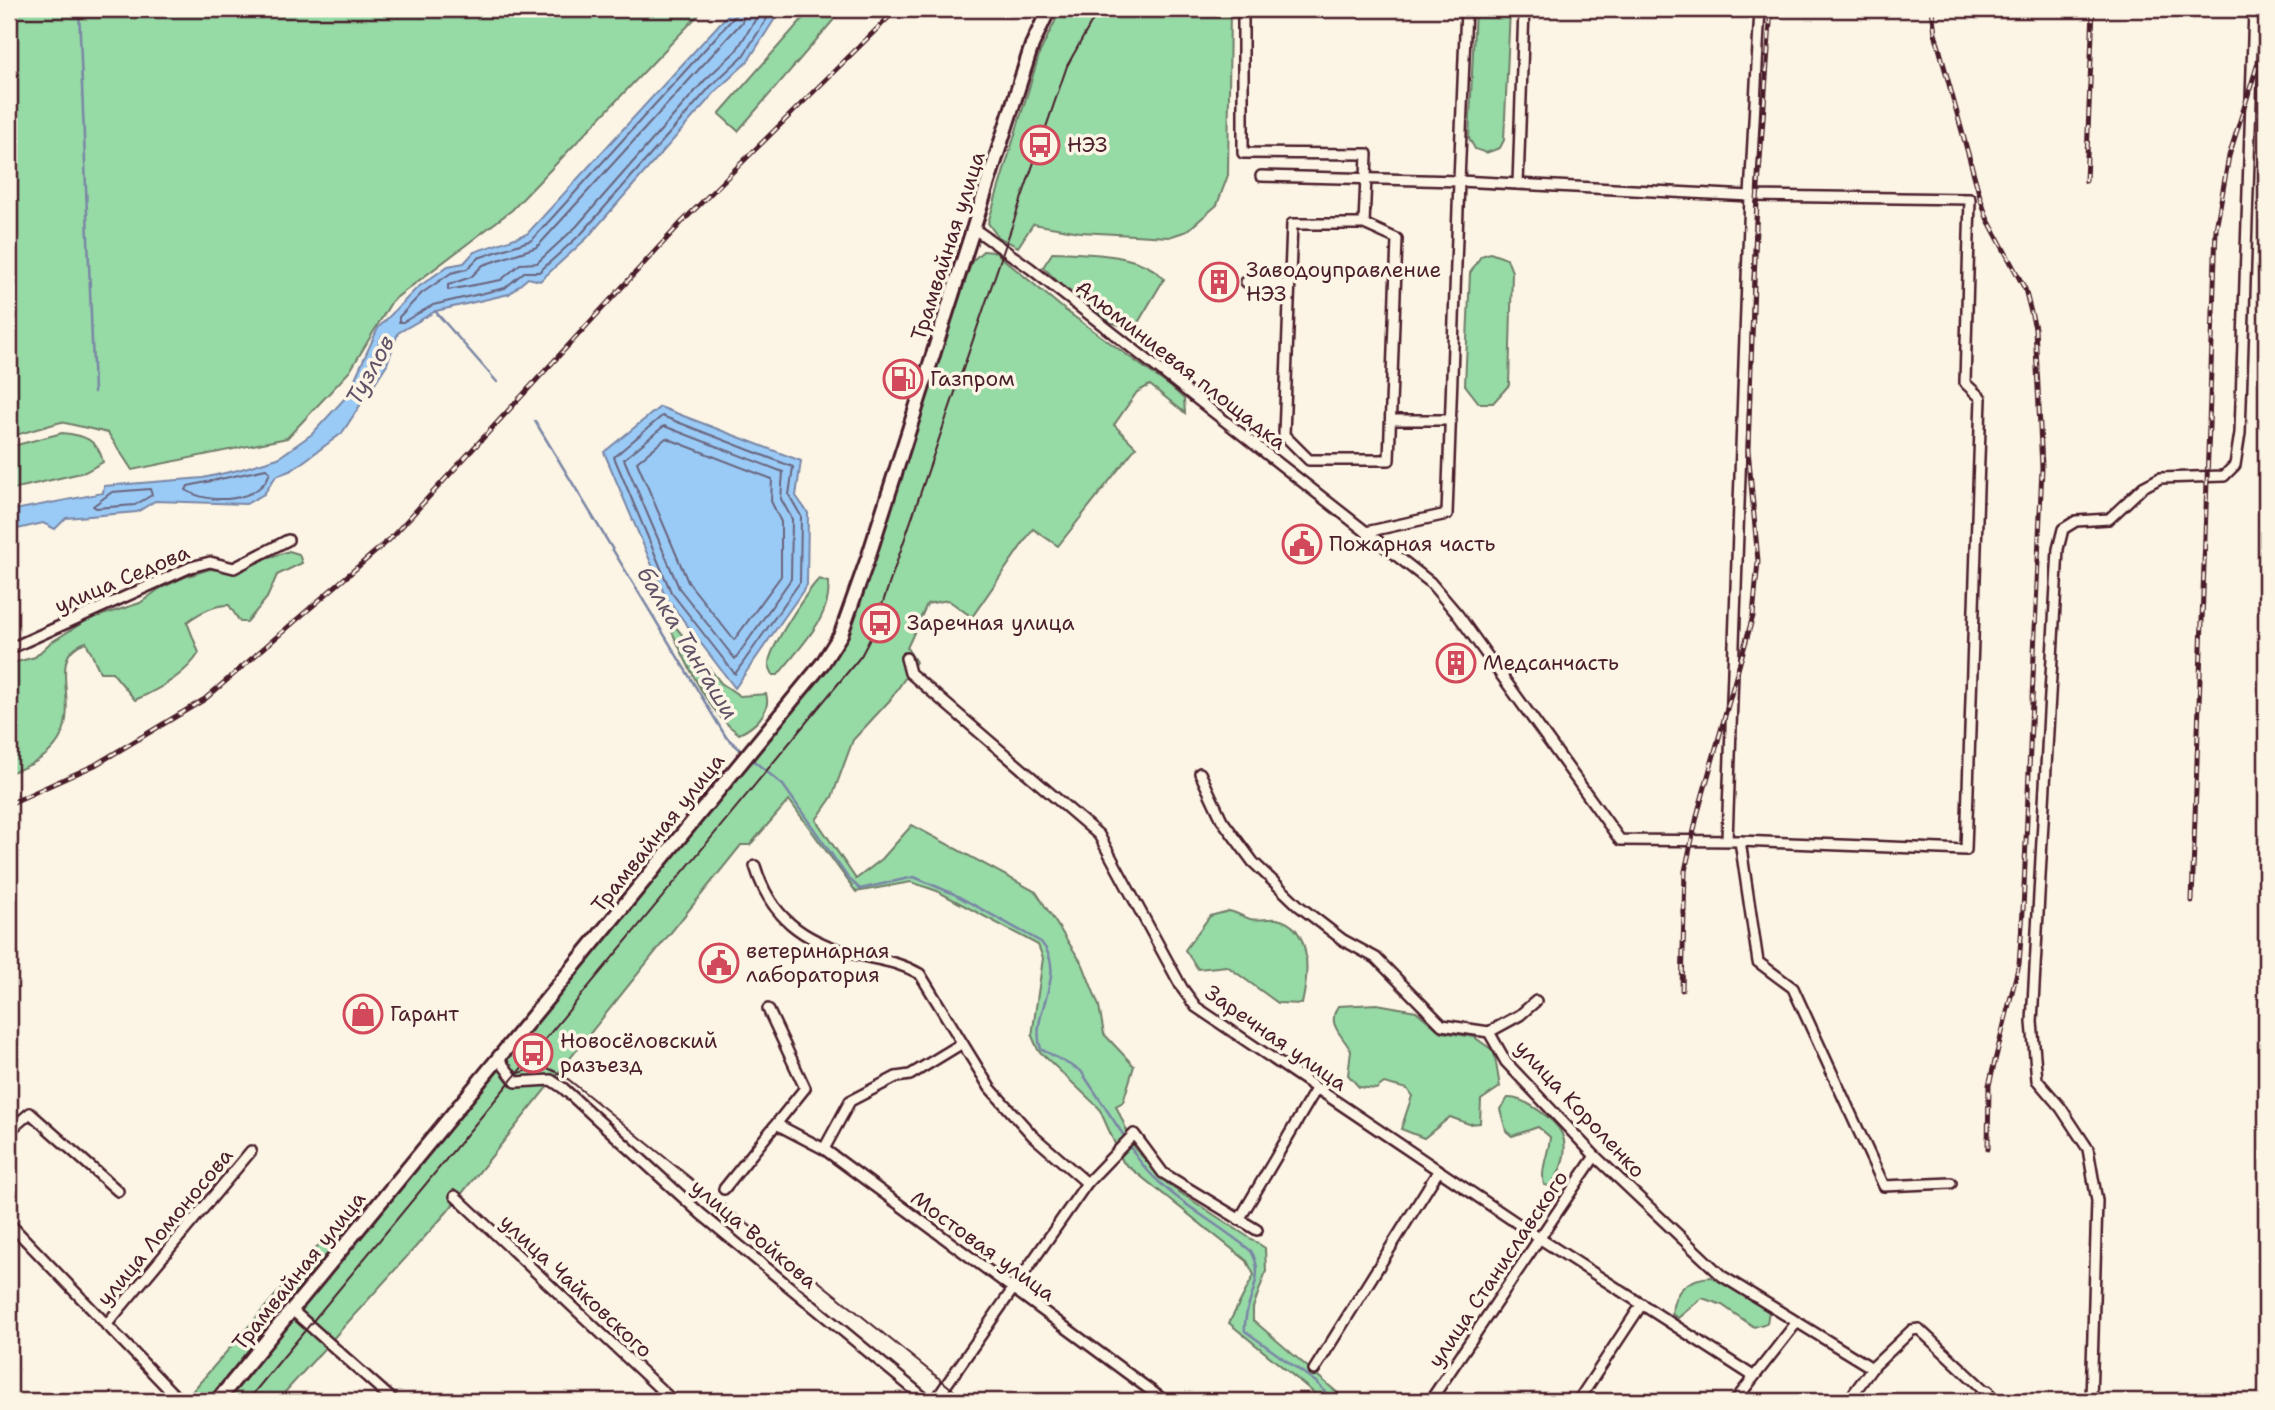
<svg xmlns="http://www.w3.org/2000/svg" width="2275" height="1410" font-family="'Shantell Sans',sans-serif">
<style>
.green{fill:#96daa6;stroke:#707c68;stroke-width:2}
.water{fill:#9acbf6;stroke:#7a86a5;stroke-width:2}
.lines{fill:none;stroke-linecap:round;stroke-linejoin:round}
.shore{stroke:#6a647c;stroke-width:2}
.stream{stroke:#7a86a5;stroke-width:2.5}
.minor-casing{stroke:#4a1f2b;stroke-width:14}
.secondary-casing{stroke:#4a1f2b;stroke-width:18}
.minor{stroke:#fcf5e5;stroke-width:9}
.secondary{stroke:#fcf5e5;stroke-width:12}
.tram{stroke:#4a1f2b;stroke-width:2}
.rail-casing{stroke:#4a1f2b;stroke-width:5}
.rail{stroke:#fcf5e5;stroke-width:2.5;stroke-dasharray:8;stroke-linecap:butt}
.labels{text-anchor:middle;stroke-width:7;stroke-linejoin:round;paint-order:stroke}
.poi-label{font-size:21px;fill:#4a1f2b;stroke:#fcf5e5;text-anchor:start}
.street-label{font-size:21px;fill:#4a1f2b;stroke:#fcf5e5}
.water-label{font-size:23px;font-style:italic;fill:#625368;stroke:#fcf5e5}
</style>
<rect width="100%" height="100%" fill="#fcf5e5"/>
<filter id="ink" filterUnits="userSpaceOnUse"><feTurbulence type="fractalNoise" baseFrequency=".0143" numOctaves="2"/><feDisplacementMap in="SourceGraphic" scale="14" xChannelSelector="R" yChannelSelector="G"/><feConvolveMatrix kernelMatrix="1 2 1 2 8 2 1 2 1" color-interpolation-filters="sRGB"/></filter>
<g filter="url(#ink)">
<g class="green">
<path d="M9 9H704L512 210 392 301 350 371 287 438 132 470 108 433 61 422 9 437Z"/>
<path d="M811 9H843L738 131 719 114Z"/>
<path d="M1061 9H1230L1228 175 1217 205 1187 231 1169 237 1080 232 1033 224 1018 247 998 237 988 223 1040 52Z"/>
<path d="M1475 9H1510L1504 140 1500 148 1486 153 1475 149 1469 138Z"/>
<path d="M983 251 995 252 1065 310 1171 387 1184 399 1185 413 1150 385 1137 392 1114 425 1136 447 1058 546 1033 529 972 617 948 600 927 604 907 648 916 662 890 700 853 740 832 797 816 820 856 879 882 859 912 825 1036 892 1083 965 1099 1006 1104 1034 1134 1066 1123 1102 1116 1106 1135 1149 1170 1186 1265 1248 1266 1271 1253 1308V1320L1347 1401H1324L1229 1323 1254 1275 1247 1261 1123 1162 1099 1108 1038 1050 1032 1036 1043 958 1038 945 937 891 911 882 856 892 789 800 750 845H741L447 1212 277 1401H224L846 636 972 261Z"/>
<path d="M1053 252C1085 253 1143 253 1164 279L1136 326C1099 330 1068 291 1043 267Z"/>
<path d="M1490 253 1507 259 1512 272 1509 385 1493 403H1479L1465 385 1470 273 1481 256Z"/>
<path d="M62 433C83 435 98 439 103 462L85 472 9 490V447Z"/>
<path d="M289 551 299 554 302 563 277 575 267 598 247 622H240L229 605C213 605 199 613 187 622L199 653C186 674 158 690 135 700L112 672H100L86 642C30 660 116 740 9 773V664L35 657 50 643 87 620 140 603 159 589 185 577 210 569 231 571Z"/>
<path d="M819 579 828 582C833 617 798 649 778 675H773C772 672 769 667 769 664 768 650 808 590 819 579Z"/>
<path d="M666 620 675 626 721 683 740 696 766 694C772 712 753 728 739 734 703 709 686 658 666 620Z"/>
<path d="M1229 911C1237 913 1242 916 1250 919 1258 921 1268 918 1277 919 1314 927 1308 977 1302 1004L1278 1003 1227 966 1198 969 1185 950 1210 916Z"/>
<path d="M1377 1004 1416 1011 1441 1032 1474 1037 1494 1051 1500 1087 1481 1100 1480 1123 1469 1124 1450 1117 1424 1138 1401 1129 1412 1096 1407 1089 1384 1083 1376 1089 1359 1087 1348 1075 1351 1051C1342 1034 1326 1025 1338 1006Z"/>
<path d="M1508 1098C1524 1097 1556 1120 1562 1134 1569 1150 1561 1175 1549 1186L1544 1185C1540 1169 1549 1153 1550 1137L1538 1127 1512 1136 1506 1131 1500 1109Z"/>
<path d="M356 1202 369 1207 211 1401H171L190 1394Z"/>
<path d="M1712 1277 1769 1311 1767 1323 1754 1327 1722 1305 1702 1298 1678 1318 1672 1314C1673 1289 1690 1278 1712 1277Z"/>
</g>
<g class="water">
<path d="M733 9H781L748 61 716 91 587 238 540 281 528 278 509 294 436 311 398 333 387 364 342 433 292 470 276 476 264 494 246 504 155 501 137 512 66 518 55 529 43 523 9 531V511L103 493 104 486 203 478 238 470 278 458 312 434 347 396 378 328 417 288 448 266 464 263 474 252 527 234Z"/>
<path d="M660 407 801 461 796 496 808 513 807 585 735 688 665 596 604 452Z"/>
</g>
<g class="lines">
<g class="shore">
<path d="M737 9 735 16 532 240 478 258 467 269 451 273 422 293 399 317V322H403L433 305 505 288 524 272H539L582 233 711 86 743 56 773 9"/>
<path d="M746 9 742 22 537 247 483 265 471 277 448 285V290L501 280 520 264 537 263 576 227 705 80 736 51 762 9"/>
<path d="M387 335 389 339 368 384 364 385 362 380 382 337Z"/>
<path d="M662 416 793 467 789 495 801 516 800 582 735 674 671 592 614 457Z"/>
<path d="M664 426 783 472 781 499 792 519 791 579 735 659 679 588 624 459Z"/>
<path d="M666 438 772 479 771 501 781 522V576L734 640 688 582 637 462Z"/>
<path d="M266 469 270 472C261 503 209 505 186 490L188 486Z"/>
<path d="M150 489 152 495 135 505 96 508 93 506 112 492Z"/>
</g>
<g class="stream">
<path d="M79 9 94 392"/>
<path d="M435 311 497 382"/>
<path d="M535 421 726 737 744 753"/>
<path d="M749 757 783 785 848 878 860 889 914 877 954 894 1041 942C1070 976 1028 1013 1041 1049L1081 1071 1126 1139"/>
<path d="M1129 1145C1155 1192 1210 1217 1251 1251 1268 1278 1243 1301 1245 1331L1316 1382 1334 1401"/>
</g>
<defs>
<g id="minor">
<path d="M1243 9V153L1367 154 1364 224H1292L1284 435 1309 460H1389L1397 239 1364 224"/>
<path d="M1261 176 1459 181 1466 9"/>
<path d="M1518 184 1524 9"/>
<path d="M973 228 1030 268 1430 582 1458 615 1620 840 1740 841 1758 962 1793 988 1884 1186 1951 1183"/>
<path d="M1246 282 1289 285"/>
<path d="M1391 420H1451"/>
<path d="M1366 532 1447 514 1459 181 1750 196 1727 840"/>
<path d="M9 649 191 567 210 562 234 568 288 540"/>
<path d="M906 658 910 673 1099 835 1182 988 1196 1007 1539 1238 1753 1376"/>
<path d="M1200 773 1222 820 1253 862 1299 906 1343 940 1376 958 1442 1025 1489 1032 1506 1062 1595 1156 1722 1276 1872 1368"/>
<path d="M1740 841 1966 850 1981 398 1965 383 1970 199 1750 196 1760 9"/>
<path d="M755 866C770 916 802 941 854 954 878 960 898 961 920 974L990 1088 1033 1136 1087 1183"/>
<path d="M1489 1032 1520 1015 1536 1001"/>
<path d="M498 1058 516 1082 551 1080 563 1088 701 1214 928 1401"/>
<path d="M778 1125 824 1149 1165 1401"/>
<path d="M9 1131 30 1113 118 1191"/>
<path d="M824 1149 850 1101 896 1077 910 1075 961 1044"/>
<path d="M724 1189 805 1088 768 1009"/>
<path d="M455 1196 673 1401"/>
<path d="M1239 1220 1316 1089"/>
<path d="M9 1223 180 1401"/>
<path d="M292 1310 394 1401"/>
<path d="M106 1325 251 1151"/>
<path d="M1314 1370 1439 1170"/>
<path d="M935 1401 1087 1183 1134 1134 1163 1173 1257 1230"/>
<path d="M1430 1401 1595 1156"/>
<path d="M1578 1401 1642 1304"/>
<path d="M1735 1401 1797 1322"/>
<path d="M1848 1401 1872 1368 1912 1330 1919 1329 1996 1401"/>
<path d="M1976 1401 1988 1391"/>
<path d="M2091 1401 2097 1201 2088 1149 2061 1108 2037 1080 2032 1022 2058 549 2063 529 2076 521 2109 519 2143 487 2160 478 2224 476 2235 465 2240 433 2254 9"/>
</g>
<path id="secondary" d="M217 1401 822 664 841 634 869 555 1032 45 1049 9"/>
</defs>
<use href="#minor" class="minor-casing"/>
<use href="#secondary" class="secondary-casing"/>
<use href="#minor" class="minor"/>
<use href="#secondary" class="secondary"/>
<g class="tram">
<path d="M519 1073 543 1066 563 1075 967 1401"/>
<path d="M247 1401 861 656 871 637 1067 66 1099 9"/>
</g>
<defs>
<g id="rail">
<path d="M1932 9 1935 33 1980 197 1987 218 2025 289 2035 328 2042 467 2023 911 2019 964 1989 1085 1988 1149"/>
<path d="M2086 181 2093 9"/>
<path d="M9 804 95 765 205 699 390 539 682 222 897 9"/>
<path d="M2192 901 2216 229 2229 156 2258 63 2263 9"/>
<path d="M1682 990 1685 871 1698 812 1753 616 1758 561 1748 449 1757 201 1771 9"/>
</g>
</defs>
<use href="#rail" class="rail-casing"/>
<use href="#rail" class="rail"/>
</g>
</g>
<defs>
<symbol id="bus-ring" viewBox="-11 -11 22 22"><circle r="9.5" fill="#fcf5e5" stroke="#d1495b" stroke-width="1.5"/><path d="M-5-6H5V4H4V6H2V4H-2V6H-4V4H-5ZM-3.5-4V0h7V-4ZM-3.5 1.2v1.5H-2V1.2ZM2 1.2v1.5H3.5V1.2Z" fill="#d1495b"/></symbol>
<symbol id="building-ring" viewBox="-11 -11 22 22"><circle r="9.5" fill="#fcf5e5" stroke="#d1495b" stroke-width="1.5"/><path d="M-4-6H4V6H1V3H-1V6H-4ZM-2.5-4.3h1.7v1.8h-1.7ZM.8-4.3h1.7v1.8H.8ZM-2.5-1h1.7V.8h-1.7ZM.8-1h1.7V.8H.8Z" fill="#d1495b"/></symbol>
<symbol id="fuel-ring" viewBox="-11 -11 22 22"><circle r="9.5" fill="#fcf5e5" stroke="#d1495b" stroke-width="1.5"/><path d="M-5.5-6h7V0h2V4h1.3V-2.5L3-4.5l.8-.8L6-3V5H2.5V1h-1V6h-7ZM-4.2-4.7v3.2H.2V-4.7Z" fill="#d1495b"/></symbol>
<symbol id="civic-ring" viewBox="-11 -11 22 22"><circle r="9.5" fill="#fcf5e5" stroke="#d1495b" stroke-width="1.5"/><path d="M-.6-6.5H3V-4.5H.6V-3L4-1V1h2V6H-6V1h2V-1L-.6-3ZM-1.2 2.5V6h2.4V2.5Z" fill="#d1495b"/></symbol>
<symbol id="shop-ring" viewBox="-11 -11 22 22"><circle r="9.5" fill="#fcf5e5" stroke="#d1495b" stroke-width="1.5"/><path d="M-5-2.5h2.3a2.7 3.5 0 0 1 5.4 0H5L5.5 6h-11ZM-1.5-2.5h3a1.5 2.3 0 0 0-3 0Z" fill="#d1495b"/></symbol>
</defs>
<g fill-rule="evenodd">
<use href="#bus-ring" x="1018" y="123" width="44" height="44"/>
<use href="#building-ring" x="1197" y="260" width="44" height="44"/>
<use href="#fuel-ring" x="881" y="357" width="44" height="44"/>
<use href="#civic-ring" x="1280" y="522" width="44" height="44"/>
<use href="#bus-ring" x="858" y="601" width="44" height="44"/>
<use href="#building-ring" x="1434" y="641" width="44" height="44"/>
<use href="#civic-ring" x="697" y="941" width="44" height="44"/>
<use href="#shop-ring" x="341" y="992" width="44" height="44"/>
<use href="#bus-ring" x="511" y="1031" width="44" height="44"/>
</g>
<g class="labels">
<g class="poi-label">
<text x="1067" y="152">НЭЗ</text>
<text x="1246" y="277">Заводоуправление<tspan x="1246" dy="24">НЭЗ</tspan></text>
<text x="930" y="386">Газпром</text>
<text x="1329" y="551">Пожарная часть</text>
<text x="907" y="630">Заречная улица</text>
<text x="1483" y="670">Медсанчасть</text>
<text x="746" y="958">ветеринарная<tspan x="746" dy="24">лаборатория</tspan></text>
<text x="390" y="1021">Гарант</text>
<text x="560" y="1048">Новосёловский<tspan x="560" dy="24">разъезд</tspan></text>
</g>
<g class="street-label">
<text transform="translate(948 246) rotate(-72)" y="7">Трамвайная улица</text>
<text transform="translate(1181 365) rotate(38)" y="7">Алюминиевая площадка</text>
<text transform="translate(122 579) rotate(-23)" y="7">улица Седова</text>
<text transform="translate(658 833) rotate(-51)" y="7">Трамвайная улица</text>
<text transform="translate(1276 1038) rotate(35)" y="7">Заречная улица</text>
<text transform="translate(1580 1109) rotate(47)" y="7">улица Короленко</text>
<text transform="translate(165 1227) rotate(-50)" y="7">улица Ломоносова</text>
<text transform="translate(754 1234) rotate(40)" y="7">улица Войкова</text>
<text transform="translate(983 1246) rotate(36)" y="7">Мостовая улица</text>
<text transform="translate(1498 1269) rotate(-56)" y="7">улица Станиславского</text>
<text transform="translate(299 1271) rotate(-51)" y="7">Трамвайная улица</text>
<text transform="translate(576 1286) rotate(43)" y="7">улица Чайковского</text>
</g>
<g class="water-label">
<text transform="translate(370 370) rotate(-61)" y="8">Тузлов</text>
<text transform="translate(688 643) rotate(59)" y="8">балка Тангаши</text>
</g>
</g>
<rect width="2275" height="1410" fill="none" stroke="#fcf5e5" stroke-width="35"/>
<rect x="18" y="18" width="2240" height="1375" fill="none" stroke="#4a1f2b" stroke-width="2.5" filter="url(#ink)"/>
</svg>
